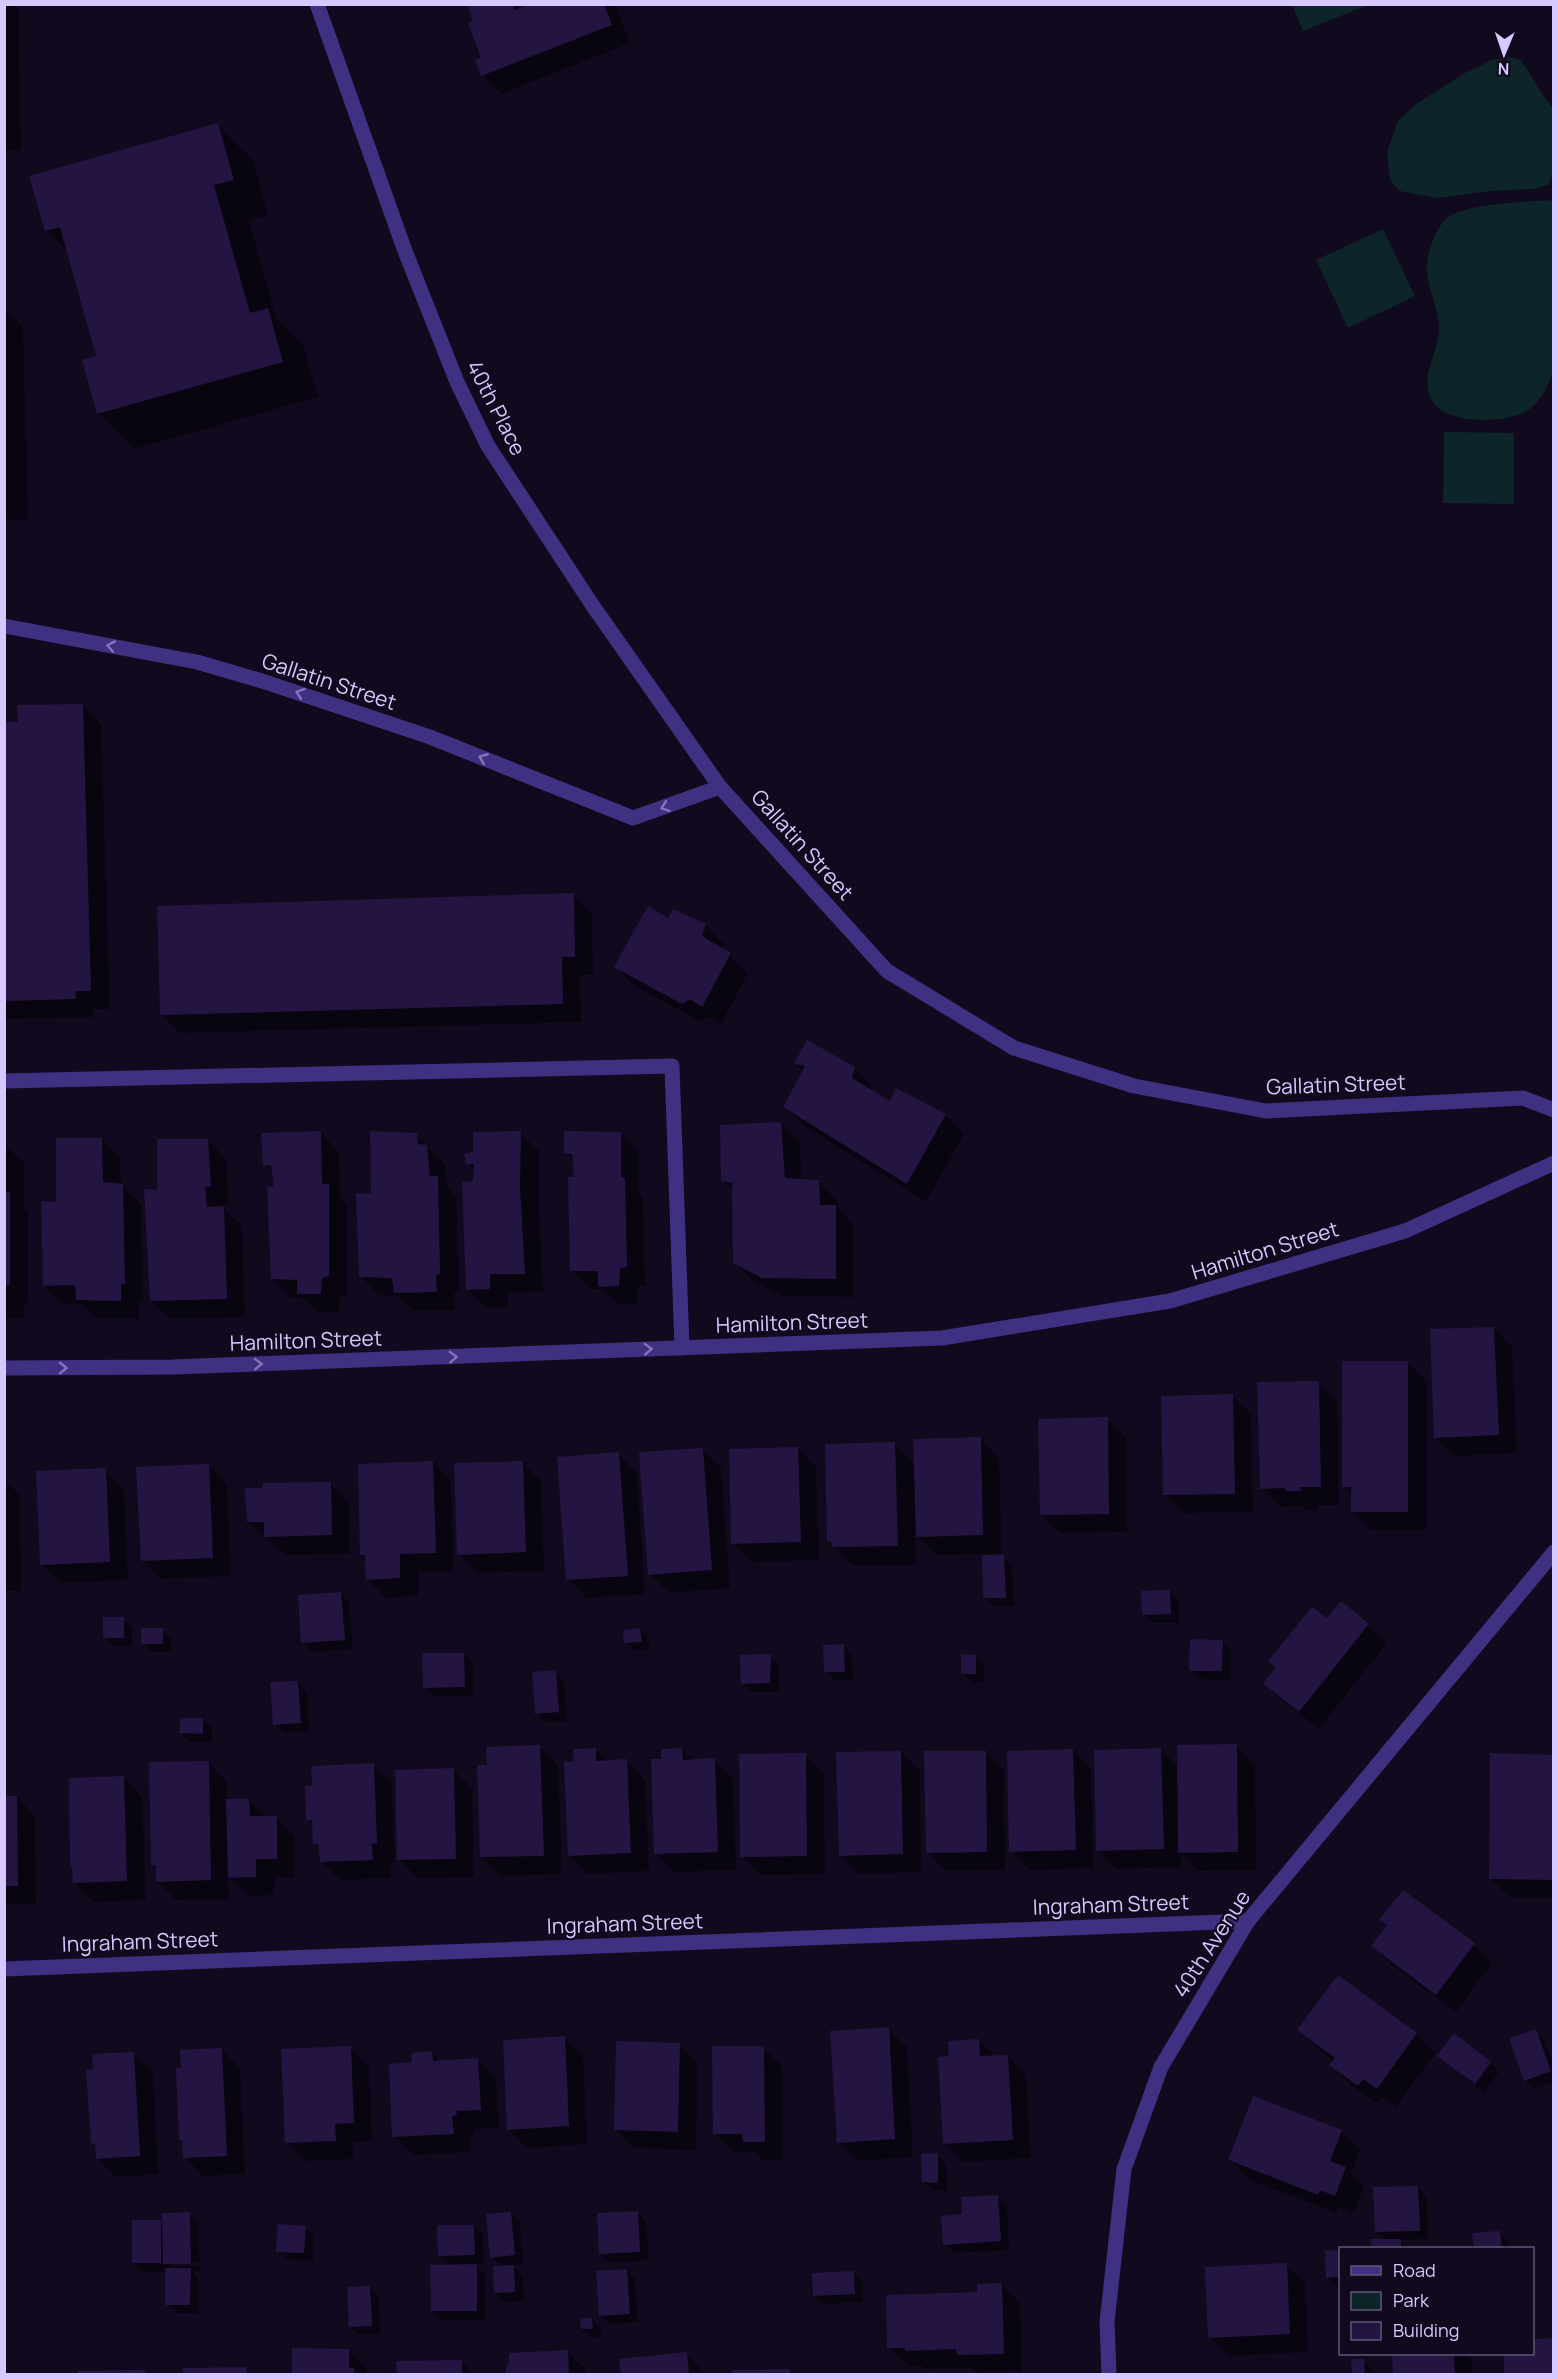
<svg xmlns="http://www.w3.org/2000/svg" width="1558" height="2379" font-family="Manrope,sans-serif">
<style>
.green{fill:#0d2529}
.shadow{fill:#0007;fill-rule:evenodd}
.building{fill:#241441}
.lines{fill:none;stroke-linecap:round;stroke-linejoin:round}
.service{stroke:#403082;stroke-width:15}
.minor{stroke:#403082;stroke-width:15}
.tertiary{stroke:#403082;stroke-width:15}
.oneway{stroke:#8474ba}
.labels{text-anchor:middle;stroke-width:4.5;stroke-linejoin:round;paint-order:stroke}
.street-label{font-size:21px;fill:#d7c8ff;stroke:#110a1e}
</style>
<rect width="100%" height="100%" fill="#110a1e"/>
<g class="green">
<path d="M1292 5H1368L1303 31Z"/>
<path d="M1508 57 1521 60 1544 97 1553 108V174L1548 185 1533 189 1490 191 1437 198 1400 191 1390 180 1387 152 1398 121 1415 105 1465 73 1492 60Z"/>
<path d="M1553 200 1554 370C1548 386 1540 405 1523 413 1500 423 1448 424 1433 402 1417 379 1440 351 1439 327 1438 308 1429 291 1427 273 1426 263 1428 255 1431 246 1434 235 1440 223 1450 216 1469 203 1529 202 1553 200Z"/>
<path d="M1383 229 1415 296 1348 328 1316 260Z"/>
<path d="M1444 432 1514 433V504L1443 503Z"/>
</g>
<g class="shadow">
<path d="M4 4H18L21 150 4 151Z"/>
<path d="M469 4H523L525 8 547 4H615L630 43 501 94 482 75 483 59 475 21Z"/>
<path d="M217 125 253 160 268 215 249 220 276 318 303 345 318 397 134 449 98 413V357L68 252 47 230Z"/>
<path d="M4 308 23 327 28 519 4 520Z"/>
<path d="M82 705 101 724 110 1009H93L94 1017 4 1019V724L19 723Z"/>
<path d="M573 895 592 914 593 975H580L581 1022 180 1033 162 1015Z"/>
<path d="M668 920 705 925 724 944 722 950 748 973 721 1024 709 1017 701 1022 635 986 616 967Z"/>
<path d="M796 1064 854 1068 872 1087 871 1091 891 1103 896 1090 946 1115 964 1134 926 1202 804 1126 785 1107 803 1072Z"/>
<path d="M781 1124 799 1142 802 1181 819 1182 837 1201 838 1208 854 1225V1297L782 1296 754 1282 735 1263 734 1191 723 1180Z"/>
<path d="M321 1133 339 1152 340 1197 347 1204V1294L340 1296 339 1312H317L303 1298H291L272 1279 275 1188 274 1174 265 1165Z"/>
<path d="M520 1133 539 1151V1206L543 1292 508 1293V1307L487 1308 468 1290 475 1171 467 1163Z"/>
<path d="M620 1133 639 1152V1193L643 1198 645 1286H638L637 1304 618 1305 603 1289H590L571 1270 575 1178 574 1162 566 1153Z"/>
<path d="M416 1135 445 1165 447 1187 456 1196 459 1292 454 1293 455 1310 414 1311 398 1296 379 1295 361 1276 373 1195Z"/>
<path d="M102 1139 120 1158 121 1185 141 1204 143 1301H139V1319L96 1318 81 1304H63L44 1286 57 1203Z"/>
<path d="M208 1140 226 1159 229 1205 223 1206V1208L242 1226 245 1317 170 1319 151 1301 158 1191Z"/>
<path d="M4 1144 24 1163V1209L28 1212V1303H24V1318L4 1319Z"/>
<path d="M1494 1328 1512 1347 1517 1453 1455 1456 1436 1438Z"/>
<path d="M1407 1362 1426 1381V1530H1371L1352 1511V1495L1344 1486Z"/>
<path d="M1318 1382 1337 1401 1339 1505H1318L1319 1509 1306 1510 1303 1506 1280 1507 1261 1488Z"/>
<path d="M1232 1396 1251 1414 1253 1512 1184 1513 1165 1494Z"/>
<path d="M1107 1419 1126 1438 1127 1532 1060 1533 1041 1515Z"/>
<path d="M980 1439 999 1458 1002 1556 1012 1565 1014 1606 994 1607 985 1598 983 1554 936 1555 915 1534 916 1565H852L828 1540 894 1443 915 1464Z"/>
<path d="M798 1448 816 1467 819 1560 752 1562 733 1543Z"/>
<path d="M703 1450 721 1468 730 1588 669 1593 650 1574Z"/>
<path d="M618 1454 637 1473 645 1594 587 1598 568 1579Z"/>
<path d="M433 1462 451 1481 454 1571 418 1572V1596L386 1598 367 1579 366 1559 362 1555Z"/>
<path d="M522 1462 541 1481 544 1571 477 1573 458 1554Z"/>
<path d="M209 1466 227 1484 231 1576 161 1579 142 1560Z"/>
<path d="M105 1470 124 1489 128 1580 60 1583 42 1564Z"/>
<path d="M4 1480 20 1495 21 1591H4Z"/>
<path d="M330 1483 349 1502 350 1554 285 1555 248 1522Z"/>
<path d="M1169 1591 1178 1601 1179 1623H1153L1143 1614Z"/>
<path d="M340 1593 349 1602 353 1649 312 1652 303 1642Z"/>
<path d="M1341 1603 1387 1643 1319 1729 1284 1701 1265 1683 1327 1620Z"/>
<path d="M123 1619 132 1628V1646H114L105 1637Z"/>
<path d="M162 1630 171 1639V1652H152L143 1643Z"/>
<path d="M640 1630 649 1639 650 1650 635 1651 625 1642Z"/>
<path d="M1222 1641 1231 1650V1680L1200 1679 1191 1670Z"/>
<path d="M843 1645 852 1655 853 1680H835L826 1671Z"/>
<path d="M464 1654 473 1663V1696H434L424 1687Z"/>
<path d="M770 1656 779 1665V1692H751L742 1683Z"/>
<path d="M975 1656 984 1665V1682L972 1683 963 1673Z"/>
<path d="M555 1672 564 1681 567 1721 545 1722 536 1713Z"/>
<path d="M298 1682 307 1692 309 1731 284 1733 275 1724Z"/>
<path d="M203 1719 212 1728V1742H190L181 1733Z"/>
<path d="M1237 1746 1255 1765 1256 1870 1198 1871 1182 1854V1867L1116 1869 1098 1851 1161 1750 1179 1767Z"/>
<path d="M540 1747 558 1765 562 1874 500 1876 481 1857 488 1766Z"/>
<path d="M682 1749 693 1761 714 1760 733 1779 736 1870 674 1872 655 1853 663 1760Z"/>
<path d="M595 1750 608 1762 627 1761 645 1780 649 1871 588 1874 569 1855Z"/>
<path d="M1073 1750 1091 1769 1094 1868 1030 1870 1011 1851Z"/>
<path d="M901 1752 920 1771 921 1872 859 1874 840 1855Z"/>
<path d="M985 1752 1004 1771 1005 1870 946 1871 927 1852Z"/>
<path d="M805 1755 824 1773 825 1874 760 1875 742 1856Z"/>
<path d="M1554 1756V1898L1509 1897 1490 1878Z"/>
<path d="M209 1763 227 1782 228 1800H249L266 1817H276L295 1836V1877H274V1895L248 1896 228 1876 229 1899 176 1900 157 1881V1870L152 1865Z"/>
<path d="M373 1765 392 1783 395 1862 390 1861 391 1878 340 1880 321 1861 320 1850 314 1844V1826L308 1820 313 1788Z"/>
<path d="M453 1770 472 1788 474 1877 417 1878 399 1859Z"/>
<path d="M124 1778 142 1797 146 1900 93 1902 74 1883Z"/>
<path d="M4 1797H17L35 1816 36 1904H4Z"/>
<path d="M1381 1920 1474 1945 1492 1963 1456 2012 1392 1965 1373 1946 1388 1927Z"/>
<path d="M1338 1977 1416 2034 1435 2053 1396 2107 1382 2097 1377 2103 1350 2084 1331 2065 1334 2061 1318 2049 1299 2030Z"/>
<path d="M888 2029 907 2047 913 2157 857 2161 838 2142Z"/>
<path d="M1535 2031 1544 2040 1554 2066V2082L1534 2089 1525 2080Z"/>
<path d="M564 2038 583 2056 587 2144 527 2148 509 2129Z"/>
<path d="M979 2040 995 2057 1007 2056 1026 2075 1031 2158 963 2162 944 2143 950 2057Z"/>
<path d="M679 2044 698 2063 696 2150 635 2148 616 2130Z"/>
<path d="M763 2047 782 2066 783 2160H763L755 2152H733L715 2134Z"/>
<path d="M350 2048 369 2066 372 2141 353 2142 354 2159 305 2161 287 2143Z"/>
<path d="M221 2049 240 2068 245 2174 203 2176 185 2157 184 2143 180 2140 182 2069Z"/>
<path d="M432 2053 441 2062 478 2060 496 2079 499 2128 474 2129 475 2134H470L471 2152 413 2155 394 2137 413 2064Z"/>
<path d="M134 2054 153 2072 158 2174 116 2177 98 2159 97 2147 92 2143 94 2071Z"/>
<path d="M1439 2056 1490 2063 1499 2072 1484 2092Z"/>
<path d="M1341 2131 1360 2150 1351 2174 1364 2187 1354 2213 1338 2207 1337 2213 1248 2179 1229 2160Z"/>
<path d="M937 2155 946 2164 947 2191 932 2190 923 2181Z"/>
<path d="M1418 2187 1427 2197 1428 2239 1400 2240 1408 2248H1373V2241H1386L1376 2231Z"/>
<path d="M997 2196 1007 2206 1009 2250 954 2253 945 2244 964 2215Z"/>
<path d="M637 2212 646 2221 649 2260 609 2263 600 2254Z"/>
<path d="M511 2213 520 2222 523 2264 512 2265 523 2276 524 2301 504 2302 495 2292 502 2267 491 2257Z"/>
<path d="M189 2214 198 2223 200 2272H193L199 2279V2313H176L167 2304V2272H143L134 2263 160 2222 164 2225ZM199 2262V2265L171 2266V2263Z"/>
<path d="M474 2226 483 2235 484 2263H474L486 2275V2320H441L432 2311 450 2266 439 2255Z"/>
<path d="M305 2227 314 2236 313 2261 287 2260 278 2251Z"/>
<path d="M1500 2233 1509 2242V2248H1475L1474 2235Z"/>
<path d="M1340 2252V2286H1336L1327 2277 1326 2253Z"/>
<path d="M1286 2265 1305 2283 1308 2352 1228 2356 1209 2337Z"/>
<path d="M626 2270 635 2279 638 2322 609 2324 600 2315Z"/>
<path d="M854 2273 863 2282V2302L823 2304 814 2295Z"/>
<path d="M1001 2285 1020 2303 1022 2372 977 2373 971 2367 925 2369 922 2366H908L889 2347 979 2293Z"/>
<path d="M369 2288 379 2297 380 2334 360 2335 350 2326Z"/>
<path d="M592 2319 601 2328V2337L591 2338 582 2329Z"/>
<path d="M1554 2340V2374H1506L1505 2354H1532Z"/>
<path d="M294 2350H349L367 2369V2374H293Z"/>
<path d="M567 2352 586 2370V2374H508L507 2366Z"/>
<path d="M686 2353 705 2374H622L621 2360Z"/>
<path d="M1394 2354H1465L1472 2360 1473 2374H1394Z"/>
<path d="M461 2361 474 2374H398V2362Z"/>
<path d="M1363 2361 1373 2370V2374H1353Z"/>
<path d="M247 2369 252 2374H185V2370Z"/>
<path d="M789 2370 794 2374H734V2372Z"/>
<path d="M80 2372H144L147 2374H80Z"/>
</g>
<g class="building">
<path d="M467 4H513L515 10 529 4H604L612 25 481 76 475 60 481 58 468 23 473 20Z"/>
<path d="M218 123 234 180 214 185 250 313 268 308 283 362 97 414 82 360 96 356 60 227 45 231 29 176Z"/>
<path d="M83 704 91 991H75L76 999 4 1001V722H18L17 705Z"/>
<path d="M574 893 575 957H562L563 1004 160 1015 157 906Z"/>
<path d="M648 906 668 918 673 909 706 924 702 936 731 953 702 1007 690 999 682 1004 614 967Z"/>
<path d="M807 1040 855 1067 852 1078 890 1101 896 1088 946 1114 907 1184 783 1107 805 1066 794 1064Z"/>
<path d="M781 1122 785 1178 819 1180 820 1205H836V1279L762 1278 733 1263 732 1183 721 1181 720 1125Z"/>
<path d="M321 1131 322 1184H329V1276L322 1278 321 1294H297V1280L271 1279 267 1187H274L271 1165 263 1166 261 1133Z"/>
<path d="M370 1131 417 1133 418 1144 427 1145 430 1176H438L440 1274 436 1275 437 1292 394 1293 392 1278 359 1277 356 1193 371 1194Z"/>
<path d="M521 1131 520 1186 525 1274H490V1289L466 1290 462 1182 473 1181 474 1164H466L464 1154 473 1152V1132Z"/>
<path d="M564 1131 621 1132V1177L625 1178 627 1267 620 1268 619 1286 598 1287V1271H570L568 1177H574L572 1154H564Z"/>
<path d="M56 1138H102L103 1182 123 1184 125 1284 121 1283V1301L76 1300 75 1285 43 1286 41 1201 56 1202Z"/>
<path d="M157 1139H208L211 1187H205L207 1207 224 1206 227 1299 150 1301 144 1189 157 1190Z"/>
<rect x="4" y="1192" width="6" height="93"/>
<path d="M1494 1327 1499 1435 1434 1438 1430 1329Z"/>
<path d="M1342 1361H1408V1512H1351V1487H1342Z"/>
<path d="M1319 1381 1321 1487H1300L1301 1491H1286V1488L1260 1489 1257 1382Z"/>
<path d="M1233 1394 1235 1494 1163 1495 1161 1396Z"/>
<path d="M1108 1417 1109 1514 1040 1515 1038 1419Z"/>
<path d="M981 1437 983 1535 916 1537 913 1439Z"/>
<path d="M895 1442 898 1546 832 1547 831 1541H827L825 1444Z"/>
<path d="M798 1447 801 1542 731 1544 729 1449Z"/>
<path d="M703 1448 712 1570 648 1575 639 1452Z"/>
<path d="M619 1452 628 1576 566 1580 557 1457Z"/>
<path d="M433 1461 436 1553 400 1554V1578L366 1580 365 1555H360L358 1464Z"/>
<path d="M523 1461 526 1552 457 1555 454 1463Z"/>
<path d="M209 1464 213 1558 141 1561 136 1467Z"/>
<path d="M106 1468 110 1562 40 1565 36 1471Z"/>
<path d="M331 1482 332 1535 264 1537V1522H247L245 1488H262L263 1483Z"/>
<path d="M1004 1554 1006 1598H983L982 1555Z"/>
<path d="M1170 1590 1171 1614 1142 1615 1141 1591Z"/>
<path d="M341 1592 345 1640 301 1643 298 1595Z"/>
<path d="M1341 1601 1369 1624 1299 1712 1263 1683 1276 1668 1268 1661 1312 1607 1327 1618Z"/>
<rect x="103" y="1617" width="21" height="21"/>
<rect x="141" y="1628" width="22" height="16"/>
<path d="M640 1628 642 1642 624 1643 623 1630Z"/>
<path d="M1190 1639 1223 1640 1222 1671H1189Z"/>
<path d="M844 1644 845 1672H824L823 1645Z"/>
<path d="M422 1653H464L465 1687 423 1688Z"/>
<path d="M771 1654 770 1683 741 1684 740 1655Z"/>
<path d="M961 1654 976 1655V1674H961Z"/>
<path d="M556 1670 559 1712 535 1714 532 1672Z"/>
<path d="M298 1681 301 1723 273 1725 270 1682Z"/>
<path d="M181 1718H203V1734L179 1733Z"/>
<path d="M1237 1744 1238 1852 1178 1853 1177 1745Z"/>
<path d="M540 1745 544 1856 480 1857 477 1765H487L486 1747Z"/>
<path d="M596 1748V1761L627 1759 631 1853 568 1856 564 1762 574 1761 573 1749Z"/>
<path d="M682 1748 683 1760 715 1758 718 1852 654 1854 651 1759H661V1749Z"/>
<path d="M1161 1748 1164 1849 1096 1851 1094 1750Z"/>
<path d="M1073 1749 1076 1850 1009 1852 1007 1751Z"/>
<path d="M901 1751 903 1854 839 1856 836 1752Z"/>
<path d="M924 1751H986L987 1852 926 1853Z"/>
<path d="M806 1753 807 1856 740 1857 739 1754Z"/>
<path d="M1490 1753 1554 1755V1880L1489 1879Z"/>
<path d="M209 1761 211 1880 156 1882V1866H151L149 1762Z"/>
<path d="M374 1763 377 1844 372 1843 373 1860 320 1862 318 1844 313 1845 312 1820 306 1821 305 1786H312L311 1766Z"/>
<path d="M454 1768 456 1859 397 1860 395 1770Z"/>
<path d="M124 1776 127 1881 73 1883 72 1867H70L69 1778Z"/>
<path d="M4 1796H17L18 1886H4Z"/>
<path d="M226 1799H249L250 1816H277V1859H256V1877L228 1878Z"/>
<path d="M1403 1890 1475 1943 1436 1995 1371 1946 1387 1925 1379 1920Z"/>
<path d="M1338 1975 1417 2033 1377 2089 1363 2079 1358 2086 1329 2065 1335 2058 1297 2030Z"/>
<path d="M889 2027 895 2139 837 2143 830 2031Z"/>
<path d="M1536 2029 1551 2071 1524 2081 1509 2038Z"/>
<path d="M1454 2033 1491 2062 1475 2084 1437 2056Z"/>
<path d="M565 2036 569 2126 507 2130 503 2040Z"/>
<path d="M979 2039 980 2056 1008 2055 1013 2140 943 2144 938 2057 949 2056 948 2041Z"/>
<path d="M616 2041 680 2043 678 2132 614 2130Z"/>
<path d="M351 2046 354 2123 335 2124 336 2141 285 2143 281 2049Z"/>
<path d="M712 2046H764L765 2142H743L742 2134H713Z"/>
<path d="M222 2048 227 2156 183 2158 182 2140H179L176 2068H181L180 2050Z"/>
<path d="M432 2051 433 2061 478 2058 481 2110 456 2111 457 2115 452 2116 454 2134 392 2137 389 2064 412 2062 411 2053Z"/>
<path d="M134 2052 140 2156 96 2159 95 2144 91 2143 86 2070 93 2069 92 2054Z"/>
<path d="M1253 2096 1342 2130 1330 2161 1346 2167 1335 2196 1320 2190 1318 2195 1228 2160Z"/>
<path d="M938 2153V2183L922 2182 921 2154Z"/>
<path d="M1418 2186 1420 2231 1375 2232 1373 2187Z"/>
<path d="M998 2195 1001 2241 943 2245 941 2216 962 2214 961 2197Z"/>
<path d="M638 2211 640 2252 599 2254 597 2213Z"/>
<path d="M190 2212 191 2264H163L162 2213Z"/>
<path d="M511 2212 515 2255 490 2258 486 2214Z"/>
<rect x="132" y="2220" width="29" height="43"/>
<path d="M278 2224 306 2226 304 2253 276 2252Z"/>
<path d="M437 2225H474L475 2255 438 2256Z"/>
<path d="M1500 2231 1502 2248H1474L1472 2233Z"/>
<rect x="1371" y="2239" width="30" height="9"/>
<path d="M1340 2250V2277L1326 2278 1325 2251Z"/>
<path d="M1287 2263 1290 2334 1208 2338 1205 2267Z"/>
<path d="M477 2264V2311H431L430 2265Z"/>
<path d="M514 2265 515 2292 494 2293 493 2266Z"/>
<path d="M165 2268H191L190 2305H165Z"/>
<path d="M627 2269 630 2314 599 2316 596 2271Z"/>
<path d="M854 2271 855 2294 813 2296 812 2273Z"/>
<path d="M1002 2283 1004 2354 957 2355 956 2349 905 2351V2348H887L886 2295 977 2292V2284Z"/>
<path d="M370 2286 372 2326 349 2327 347 2287Z"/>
<path d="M580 2318H592L593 2329H581Z"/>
<path d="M1554 2338V2374H1504V2354H1532V2339Z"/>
<path d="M292 2348 349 2349V2368H354V2374H292Z"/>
<path d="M568 2350 569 2374H506V2364L509 2365V2353Z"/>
<path d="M687 2352 689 2374H621L619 2359Z"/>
<path d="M1392 2354H1454L1455 2374H1393Z"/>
<path d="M1351 2359H1364L1365 2373 1352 2374Z"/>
<path d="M462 2360V2374H397L396 2361Z"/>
<path d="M247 2367V2374H183V2368Z"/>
<path d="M790 2369V2374H732V2370Z"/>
<path d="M145 2370V2374H78V2371Z"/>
</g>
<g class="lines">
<path class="service" d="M4 1081 672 1066 682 1348"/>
<g class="minor">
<path d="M4 626 197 662 262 681 430 737 633 818 720 787"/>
<path d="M4 1368 173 1367 942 1338 1170 1301 1405 1231 1554 1163"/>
<path d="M4 1969 1248 1921"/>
<path d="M1109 2374 1107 2322 1124 2169 1161 2067 1248 1921 1554 1552"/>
</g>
<path class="tertiary" d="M317 4 405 251 457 382 488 446 593 606 720 787 887 971 1014 1048 1134 1086 1266 1111 1523 1098 1554 1110"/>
</g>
<defs><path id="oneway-chevron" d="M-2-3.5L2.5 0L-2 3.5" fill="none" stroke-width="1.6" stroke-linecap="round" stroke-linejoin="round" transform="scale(1.5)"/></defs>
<g class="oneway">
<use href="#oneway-chevron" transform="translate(111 646) rotate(-169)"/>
<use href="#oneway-chevron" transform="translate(300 693) rotate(-161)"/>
<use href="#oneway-chevron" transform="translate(483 758) rotate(-158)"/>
<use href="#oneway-chevron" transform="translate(665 807) rotate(160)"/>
<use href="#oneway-chevron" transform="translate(648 1349) rotate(-2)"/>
<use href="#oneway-chevron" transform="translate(453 1357) rotate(-2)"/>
<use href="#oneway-chevron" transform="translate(258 1364) rotate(-2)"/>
<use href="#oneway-chevron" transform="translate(63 1368)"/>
</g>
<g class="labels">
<g class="street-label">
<text transform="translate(496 408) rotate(63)" y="7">40th Place</text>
<text transform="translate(329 682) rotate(18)" y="7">Gallatin Street</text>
<text transform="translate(802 845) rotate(48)" y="7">Gallatin Street</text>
<text transform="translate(1336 1085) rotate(-2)" y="7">Gallatin Street</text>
<text transform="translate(1265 1251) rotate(-17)" y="7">Hamilton Street</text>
<text transform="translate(792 1323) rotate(-2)" y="7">Hamilton Street</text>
<text transform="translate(306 1341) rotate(-2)" y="7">Hamilton Street</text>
<text transform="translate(1111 1905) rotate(-2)" y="7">Ingraham Street</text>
<text transform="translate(625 1924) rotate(-2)" y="7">Ingraham Street</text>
<text transform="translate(140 1942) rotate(-2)" y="7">Ingraham Street</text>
<text transform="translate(1212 1944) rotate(-57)" y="7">40th Avenue</text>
</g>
</g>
<rect width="1558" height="2379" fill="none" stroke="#d7c8ff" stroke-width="12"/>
<rect x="1339" y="2247" width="195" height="108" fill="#110a1e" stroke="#605678" stroke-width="1.5"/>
<rect x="1351" y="2266" width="30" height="9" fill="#403082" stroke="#605678" stroke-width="1.5"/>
<text x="1393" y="2277" font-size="18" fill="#d7c8ff">Road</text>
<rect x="1351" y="2292" width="30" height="18" fill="#0d2529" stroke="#605678" stroke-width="1.5"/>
<text x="1393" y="2307" font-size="18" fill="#d7c8ff">Park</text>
<rect x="1351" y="2322" width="30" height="18" fill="#241441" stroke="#605678" stroke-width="1.5"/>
<text x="1393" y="2337" font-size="18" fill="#d7c8ff">Building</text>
<g transform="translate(1504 54) rotate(182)" stroke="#110a1e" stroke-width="4.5" paint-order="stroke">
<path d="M0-4.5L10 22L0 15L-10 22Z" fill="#d7c8ff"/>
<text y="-9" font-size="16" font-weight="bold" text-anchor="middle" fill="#d7c8ff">N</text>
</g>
</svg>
